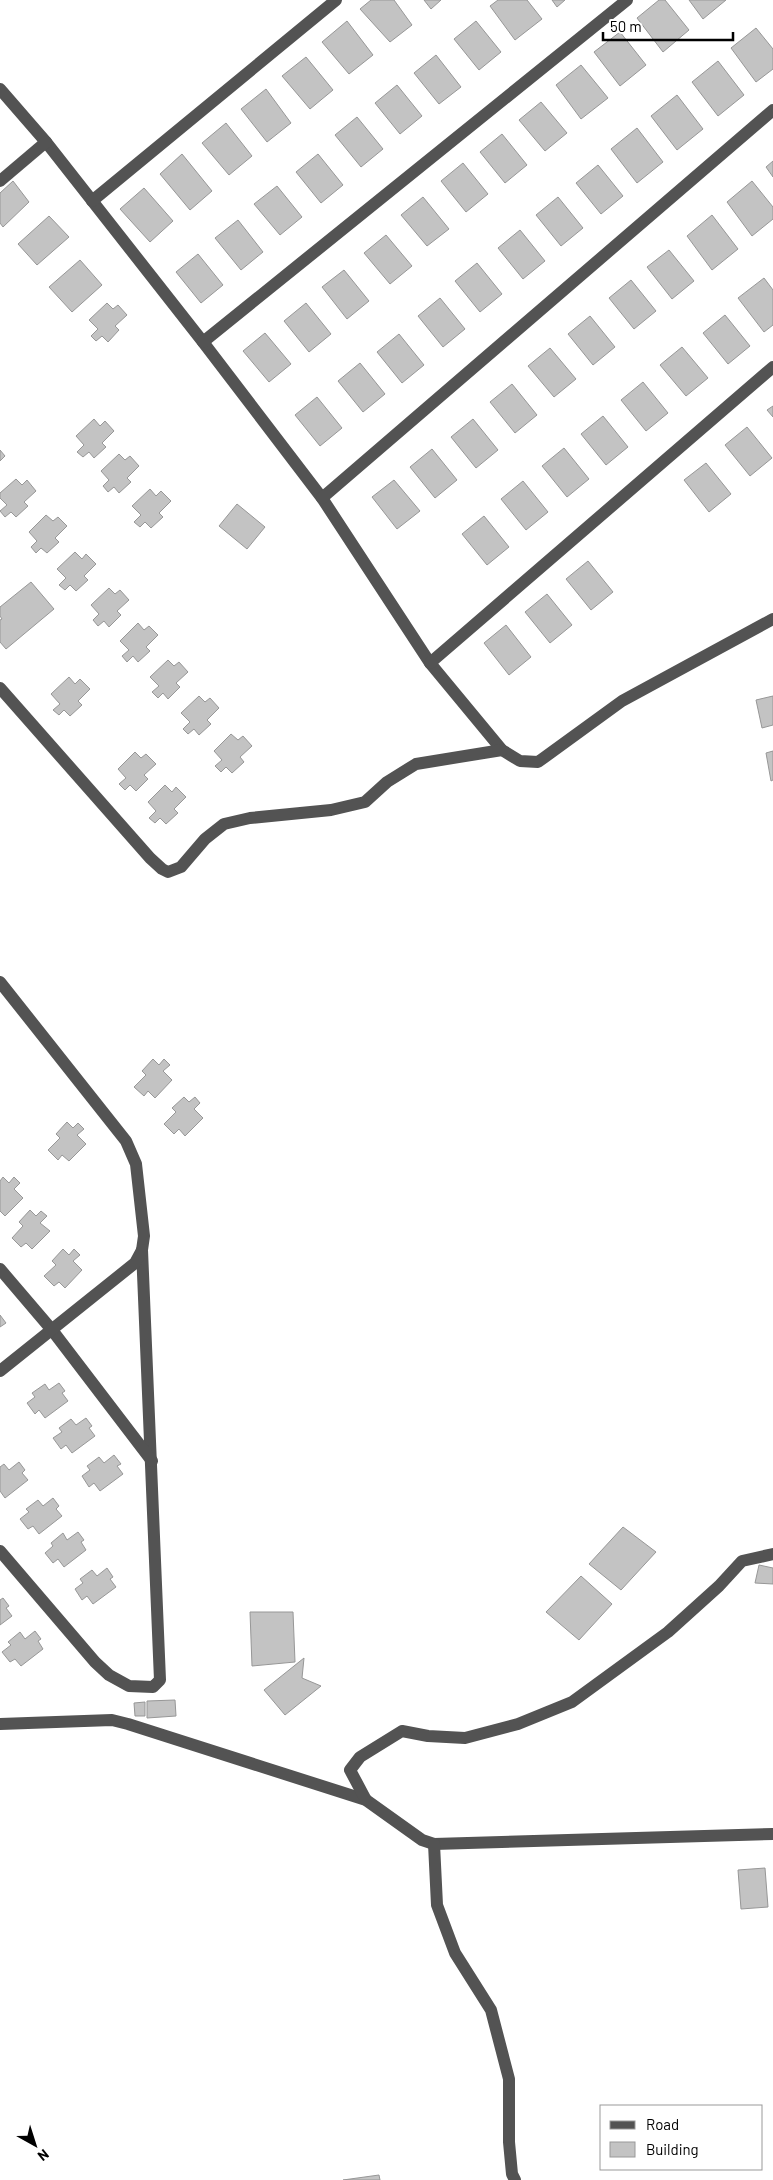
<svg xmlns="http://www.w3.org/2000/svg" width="773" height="2180" font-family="Barlow,sans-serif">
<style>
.building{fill:#c3c3c3;stroke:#979797}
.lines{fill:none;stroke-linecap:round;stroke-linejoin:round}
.minor{stroke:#535353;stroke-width:12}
</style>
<rect width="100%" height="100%" fill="#fff"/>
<g class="building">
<path d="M371 0H394L412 25 390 42 360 9Z"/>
<path d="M424 0H441L431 9Z"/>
<path d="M498 0H527L542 19 515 40 490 6Z"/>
<path d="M552 0H565L557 7Z"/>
<path d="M659 0H665L689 30 663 52 637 18Z"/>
<path d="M689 0H726L703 19Z"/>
<path d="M347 21 373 55 349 74 322 42Z"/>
<path d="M476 21 501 52 479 70 454 39Z"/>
<path d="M756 28 773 49V69L756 82 731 48Z"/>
<path d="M620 32 646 65 620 86 594 52Z"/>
<path d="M436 55 461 87 439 104 414 73Z"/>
<path d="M306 57 333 90 310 109 282 76Z"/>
<path d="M718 61 744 95 718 116 692 82Z"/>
<path d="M581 65 608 98 581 119 556 85Z"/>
<path d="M397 85 422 116 400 134 375 103Z"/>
<path d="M266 89 291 123 267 142 241 109Z"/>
<path d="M677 95 703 129 677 150 651 116Z"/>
<path d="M541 102 567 133 545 151 519 120Z"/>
<path d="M357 117 383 149 361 167 335 135Z"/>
<path d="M226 123 252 156 229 175 202 143Z"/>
<path d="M637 128 663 162 637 183 611 149Z"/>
<path d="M502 134 527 165 505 183 480 152Z"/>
<path d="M182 154 212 191 190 210 160 174Z"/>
<path d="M318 154 343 185 321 203 296 172Z"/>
<path d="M773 161V177L766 167Z"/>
<path d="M463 163 488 194 466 212 441 181Z"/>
<path d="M598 165 623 196 601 214 576 183Z"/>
<path d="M13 181 29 202 3 227 0 223V193Z"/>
<path d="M752 181 773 207V219L752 236 727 202Z"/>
<path d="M277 186 302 217 280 235 254 204Z"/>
<path d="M144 188 173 221 150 242 120 209Z"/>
<path d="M423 197 449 229 427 246 401 215Z"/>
<path d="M558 197 583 228 561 246 536 215Z"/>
<path d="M712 215 738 249 712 270 687 236Z"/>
<path d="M49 216 69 237 37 265 18 244Z"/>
<path d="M238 220 263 252 241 270 215 238Z"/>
<path d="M520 230 545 261 523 279 498 248Z"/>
<path d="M386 235 412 266 390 284 364 253Z"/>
<path d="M669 250 694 281 672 299 647 267Z"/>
<path d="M198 254 223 285 201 303 176 272Z"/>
<path d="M80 260 102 285 72 312 49 287Z"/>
<path d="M477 263 502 294 480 312 455 281Z"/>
<path d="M344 270 369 301 347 319 322 287Z"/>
<path d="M764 278 773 290V325L764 332 738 298Z"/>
<path d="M631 280 656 311 634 329 609 298Z"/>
<path d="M440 298 465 329 443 347 418 316Z"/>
<path d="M107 303 113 309 118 305 127 315 115 326 119 330 108 342 102 336 96 341 91 336 98 329 89 320Z"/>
<path d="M306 303 331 334 309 352 284 321Z"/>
<path d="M725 315 750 346 728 364 703 333Z"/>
<path d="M590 316 615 347 593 365 568 334Z"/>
<path d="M265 333 291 364 269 382 243 351Z"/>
<path d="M399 334 424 365 402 383 377 352Z"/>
<path d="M682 347 708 378 686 396 660 365Z"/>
<path d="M550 348 576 379 554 397 528 366Z"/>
<path d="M360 363 385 394 363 412 338 381Z"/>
<path d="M643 382 668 413 646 431 621 400Z"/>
<path d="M512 384 537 415 515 433 490 402Z"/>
<path d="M317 397 342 428 320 446 295 415Z"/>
<path d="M773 406V417L767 410Z"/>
<path d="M603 416 628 447 606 465 581 434Z"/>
<path d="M94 419 100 426 105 421 114 431 102 443 106 447 94 458 89 452 83 457 77 452 84 445 76 436Z"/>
<path d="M473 419 498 450 476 468 451 437Z"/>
<path d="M747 427 772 458 750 476 725 445Z"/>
<path d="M564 448 589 479 567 497 542 466Z"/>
<path d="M432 449 457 480 435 498 410 467Z"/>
<path d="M0 450 5 456 0 461Z"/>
<path d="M119 454 125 460 130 456 139 466 127 478 131 482 119 493 114 487 108 492 103 486 109 480 101 471Z"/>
<path d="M706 463 731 494 709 512 684 480Z"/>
<path d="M16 479 22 485 27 480 36 491 24 502 28 506 16 517 11 512 5 517 0 511 7 505 0 498V493Z"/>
<path d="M394 480 420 511 397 529 372 497Z"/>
<path d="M523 481 548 512 526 530 501 499Z"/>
<path d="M150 489 156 496 161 491 171 501 159 513 163 517 151 528 145 522 140 527 134 522 141 515 132 506Z"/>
<path d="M237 504 265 527 247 549 219 526Z"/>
<path d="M46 515 53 521 58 517 67 526 55 538 59 542 47 553 41 548 36 553 31 547 37 541 29 532Z"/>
<path d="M484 516 509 547 487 565 462 534Z"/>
<path d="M75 552 82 559 86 554 96 564 84 576 88 580 76 591 70 585 65 590 59 585 66 578 57 569Z"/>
<path d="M588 561 613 592 591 610 566 579Z"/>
<path d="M31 582 54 609 6 649 0 642V620L2 619 0 616V607Z"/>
<path d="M109 588 115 594 120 590 129 600 117 611 121 615 109 627 104 621 98 626 93 620 99 614 91 605Z"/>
<path d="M547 594 572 625 550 643 525 612Z"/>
<path d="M138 623 144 630 149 626 158 635 146 647 150 651 138 662 133 656 127 662 122 656 129 650 120 641Z"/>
<path d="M506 625 531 657 509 675 484 643Z"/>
<path d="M168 660 174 666 179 662 188 672 176 683 180 687 168 699 163 693 158 698 152 692 159 686 150 677Z"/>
<path d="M69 677 75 684 80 679 90 689 78 701 82 705 70 716 64 710 59 715 53 710 60 704 51 694Z"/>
<path d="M199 696 205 702 210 698 219 708 207 720 211 724 199 735 194 729 188 734 183 729 190 722 181 713Z"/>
<path d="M773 696V725L762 728 756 700Z"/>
<path d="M231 734 238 740 243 736 252 746 240 757 244 762 232 773 226 767 221 772 215 766 222 760 214 751Z"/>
<path d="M773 751V780L771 781 766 753Z"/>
<path d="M135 752 141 758 146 754 156 764 144 775 148 779 136 791 130 785 125 790 119 784 126 778 118 769Z"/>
<path d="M165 785 172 792 176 787 186 797 174 809 178 813 166 824 160 818 155 823 149 818 156 811 148 802Z"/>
<path d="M153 1059 159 1065 164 1059 170 1065 163 1071 172 1080 155 1098 148 1091 144 1096 134 1087 146 1075 142 1071Z"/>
<path d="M184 1097 189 1102 195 1097 200 1103 194 1109 203 1118 185 1136 179 1129 174 1134 164 1124 176 1112 172 1108Z"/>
<path d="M67 1122 73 1128 78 1123 84 1129 77 1135 86 1144 69 1161 62 1155 58 1160 48 1150 60 1138 56 1134Z"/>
<path d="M3 1177 9 1183 14 1177 20 1183 14 1189 23 1198 5 1216 0 1211V1181Z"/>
<path d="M30 1210 36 1216 41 1211 47 1216 40 1223 50 1231 32 1249 26 1243 21 1247 12 1238 23 1226 19 1222Z"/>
<path d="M63 1249 69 1255 74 1249 80 1255 73 1261 82 1270 65 1288 59 1282 54 1286 44 1276 56 1265 52 1261Z"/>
<path d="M0 1315 6 1323 0 1327Z"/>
<path d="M59 1383 65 1391 62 1393 68 1401 45 1418 39 1410 35 1414 27 1403 35 1397 32 1393 45 1384 49 1390Z"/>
<path d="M86 1418 92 1426 89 1428 95 1436 72 1453 66 1445 61 1449 53 1438 62 1432 59 1428 71 1419 76 1425Z"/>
<path d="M114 1455 121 1464 117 1466 123 1474 100 1491 94 1483 89 1487 82 1476 90 1470 87 1466 99 1457 104 1463Z"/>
<path d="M19 1462 25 1470 22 1473 28 1480 5 1498 0 1491V1467L4 1464 9 1470Z"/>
<path d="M53 1498 59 1506 56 1509 62 1516 39 1534 33 1526 28 1529 20 1519 29 1512 26 1509 38 1500 43 1506Z"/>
<path d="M623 1527 656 1552 621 1590 589 1564Z"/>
<path d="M78 1532 84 1540 81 1542 86 1550 64 1567 58 1559 53 1563 45 1553 53 1546 51 1543 63 1533 67 1540Z"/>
<path d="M759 1565 773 1568V1584L755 1583Z"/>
<path d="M107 1568 113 1577 110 1579 116 1587 93 1604 87 1596 82 1600 75 1589 83 1583 80 1579 92 1570 97 1576Z"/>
<path d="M581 1576 612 1604 579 1640 546 1612Z"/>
<path d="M3 1598 9 1606 6 1608 12 1616 0 1625V1600Z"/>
<path d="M250 1612H293L295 1662 252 1666Z"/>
<path d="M35 1631 41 1639 38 1641 43 1649 21 1666 15 1659 10 1662 2 1652 11 1645 8 1642 20 1632 25 1639Z"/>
<path d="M304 1658 302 1678 321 1686 285 1715 264 1690Z"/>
<path d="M175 1700 176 1716 147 1718V1701Z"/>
<path d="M145 1702V1716H135L134 1703Z"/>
<path d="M765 1868 768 1907 741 1909 738 1870Z"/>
<path d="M379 2175 380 2180H343Z"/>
</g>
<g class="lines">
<g class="minor">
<path d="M0 89 46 142 203 342 322 498 430 663 502 750 520 761 538 762 622 701 773 619"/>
<path d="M0 181 46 142"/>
<path d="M92 201 336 0"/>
<path d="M203 342 627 0"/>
<path d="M322 498 773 110"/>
<path d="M430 663 773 367"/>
<path d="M0 688 150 858 162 869 168 872 181 867 205 839 224 824 250 818 331 810 365 802 387 782 416 764 502 750"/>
<path d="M0 982 126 1141 136 1164 144 1236 142 1250 160 1680 153 1687 129 1686 109 1675 95 1662 0 1551"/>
<path d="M0 1269 52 1330 152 1461"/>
<path d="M0 1371 135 1263 142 1250"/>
<path d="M0 1724 112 1720 128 1724 366 1800 422 1840 434 1844 773 1834"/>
<path d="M366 1800 350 1770 360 1757 402 1731 428 1736 465 1738 518 1724 572 1702 668 1632 719 1586 742 1561 773 1554"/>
<path d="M434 1844 437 1905 455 1953 491 2010 509 2079V2142L512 2174 515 2180"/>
</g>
</g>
<rect x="600" y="2105" width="162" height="65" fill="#ffffff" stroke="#999999"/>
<rect x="610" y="2121" width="25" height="8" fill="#535353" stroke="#999999"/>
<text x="646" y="2130" font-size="15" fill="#000000">Road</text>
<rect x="610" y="2142" width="25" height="15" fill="#c3c3c3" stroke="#999999"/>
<text x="646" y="2155" font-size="15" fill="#000000">Building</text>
<g transform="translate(35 2145) rotate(141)" stroke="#ffffff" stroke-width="4" paint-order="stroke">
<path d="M0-4L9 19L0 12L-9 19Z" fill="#000000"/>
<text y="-8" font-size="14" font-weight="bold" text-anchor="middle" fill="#000000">N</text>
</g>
<path d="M603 32v8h130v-8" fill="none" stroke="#000000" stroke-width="2.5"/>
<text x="610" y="32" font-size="15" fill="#000000" stroke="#ffffff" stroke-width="4" paint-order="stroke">50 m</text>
</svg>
